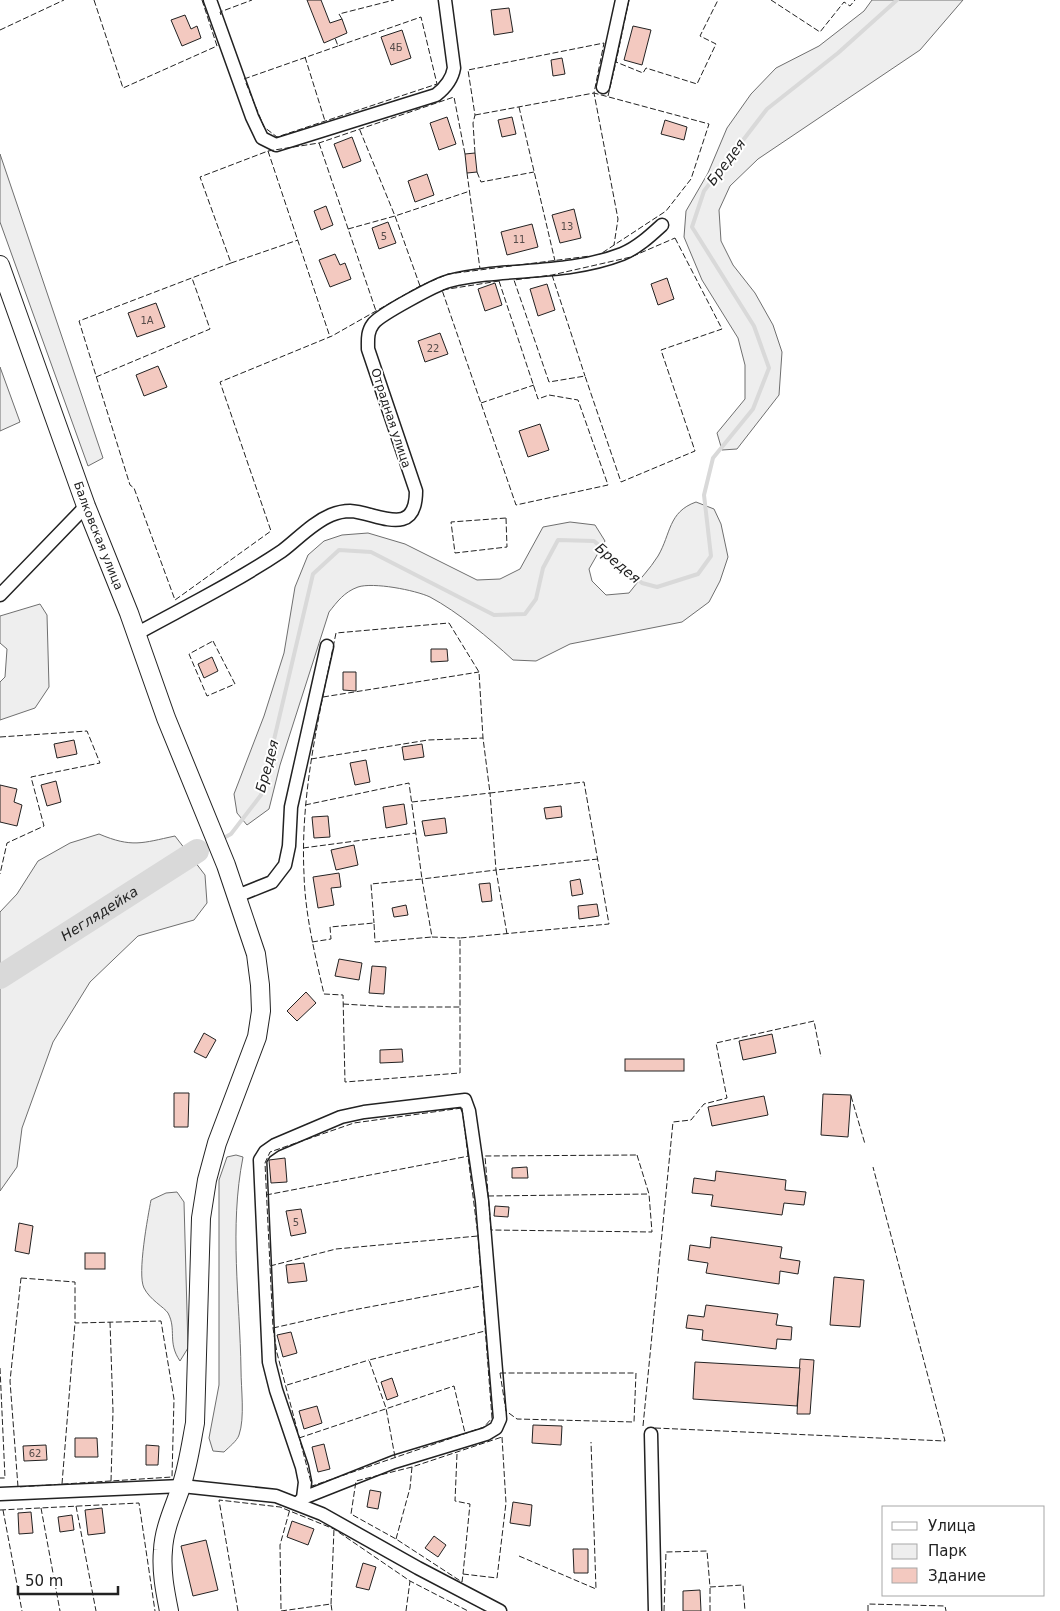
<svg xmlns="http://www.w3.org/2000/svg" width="1060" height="1611" font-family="'DejaVu Sans',sans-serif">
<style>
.green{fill:#eee;stroke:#6f6f6f}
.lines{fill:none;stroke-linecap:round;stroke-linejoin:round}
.stream{stroke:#d9d9d9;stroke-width:4}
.river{stroke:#d9d9d9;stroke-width:24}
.building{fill:#f3c9c0;stroke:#222}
.street-casing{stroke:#222;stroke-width:15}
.secondary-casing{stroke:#222;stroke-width:20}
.street{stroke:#fff;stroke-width:12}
.secondary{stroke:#fff;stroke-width:18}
.fence{stroke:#222;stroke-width:1;stroke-dasharray:6 2.5;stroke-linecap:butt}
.labels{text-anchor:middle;stroke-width:4;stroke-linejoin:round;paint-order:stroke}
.number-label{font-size:10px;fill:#564c4a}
.street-label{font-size:12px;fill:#222;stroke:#fff}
.water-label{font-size:14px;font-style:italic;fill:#222;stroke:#fff}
</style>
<rect width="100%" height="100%" fill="#fff"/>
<g class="green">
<path d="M872 0H963L920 50 758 159 730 186 719 210 721 241 733 265 755 293 773 325 782 352 779 395 737 449 722 450 717 433 745 399V365L738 338 702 280 684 237 686 211 708 173 727 128 751 94 776 68 819 46 864 11Z"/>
<path d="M0 154 103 458 88 466 0 222Z"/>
<path d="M0 367 20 422 0 431Z"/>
<path d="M696 502 714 509 721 524 728 557 720 581 709 602 682 622 570 644 536 661 513 660C489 638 458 612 430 597 415 590 373 582 358 587 344 592 337 602 329 612L280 765 269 809 247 825 237 813 234 794 264 716 284 653 295 587 308 555 324 541 342 535 368 533 405 544 477 580 500 579 520 569 543 527 570 522 595 525 605 541 589 569 592 581 606 595 629 593C638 581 650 569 658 556 671 534 668 512 696 502Z"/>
<path d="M40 604 47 615 49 687 35 708 0 720V682L5 677 7 649 0 643V616Z"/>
<path d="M99 834C132 848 142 843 175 836L205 875 207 903 194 920 138 936 90 982 53 1042 22 1128 17 1167 0 1191V912L17 894 38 861 70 843Z"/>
<path d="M236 1155 243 1157C229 1228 240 1299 241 1370 241 1388 245 1418 239 1435 237 1441 229 1447 224 1452L213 1451 209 1438 219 1385V1180L227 1157Z"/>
<path d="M177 1192 184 1202 188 1348 180 1361C167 1342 177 1330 168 1313 164 1307 150 1300 144 1288 137 1274 148 1216 151 1200L166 1193Z"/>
</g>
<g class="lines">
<g class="stream">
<path d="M220 840 231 834 261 795 313 574 339 550 371 552 494 615 525 614 536 599 543 568 558 540 594 541 642 583 657 587 698 574 711 556 704 495 713 458 753 409 769 368 754 326 692 227 704 191 767 109 838 53 897 0"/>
<path d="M197 851 212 844"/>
</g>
<path class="river" id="s1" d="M0 977 197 851"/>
</g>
<g class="building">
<path d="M307 0H321L330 23 342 19 347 33 324 43Z"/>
<path d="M509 8 513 32 494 35 491 10Z"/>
<path d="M185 15 191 29 197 26 201 38 182 46 171 20Z"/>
<path d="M633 26 651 30 642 65 624 60Z"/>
<path d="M402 30 411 58 391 65 381 37Z"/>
<path d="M562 58 565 74 553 76 551 60Z"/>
<path d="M447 117 456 144 439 150 430 123Z"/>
<path d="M512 117 516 134 502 137 498 120Z"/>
<path d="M665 120 687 127 684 140 661 134Z"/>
<path d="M352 137 361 161 343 168 334 144Z"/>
<path d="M475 153 477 172 467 173 465 154Z"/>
<path d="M427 174 434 195 415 202 408 181Z"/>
<path d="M326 206 333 225 321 230 314 211Z"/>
<path d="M574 209 581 238 560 243 552 215Z"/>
<path d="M388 222 396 243 379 249 372 228Z"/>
<path d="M532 224 538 247 507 255 501 232Z"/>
<path d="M335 254 340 265 345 263 351 279 330 287 319 260Z"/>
<path d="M667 278 674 299 658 305 651 284Z"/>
<path d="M495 283 502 305 485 311 478 289Z"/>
<path d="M547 284 555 310 538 316 530 289Z"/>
<path d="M156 303 165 327 137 337 128 313Z"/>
<path d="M440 333 448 354 425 362 418 341Z"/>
<path d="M158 366 167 387 144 396 136 375Z"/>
<path d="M540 424 549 450 528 457 519 431Z"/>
<path d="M431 649H447L448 661 431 662Z"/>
<path d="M212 657 218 671 204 678 198 664Z"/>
<path d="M343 672H356V691L343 690Z"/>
<path d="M74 740 77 754 57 758 54 744Z"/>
<path d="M422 744 424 757 404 760 402 747Z"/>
<path d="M366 760 370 782 355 785 350 763Z"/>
<path d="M56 781 61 802 47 806 41 785Z"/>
<path d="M0 785 17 789 14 802 22 805 17 826 0 822Z"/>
<path d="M404 804 407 824 386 828 383 807Z"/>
<path d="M561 806 562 817 546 819 544 808Z"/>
<path d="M328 816 330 837 314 838 312 817Z"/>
<path d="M445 818 447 833 425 836 422 821Z"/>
<path d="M354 845 358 865 336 870 331 850Z"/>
<path d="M339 873 341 887 331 888 334 905 318 908 313 877Z"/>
<path d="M580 879 583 894 572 896 570 881Z"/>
<path d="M490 883 492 901 482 902 479 884Z"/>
<path d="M597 904 599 916 579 919 578 906Z"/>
<path d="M406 905 408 915 394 917 392 908Z"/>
<path d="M339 959 362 963 359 980 335 976Z"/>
<path d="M372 966 386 967 384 994 369 993Z"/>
<path d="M306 992 316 1003 297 1021 287 1011Z"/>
<path d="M204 1033 216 1040 206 1058 194 1052Z"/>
<path d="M772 1034 776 1053 743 1060 739 1041Z"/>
<path d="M402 1049 403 1062 380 1063V1050Z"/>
<rect x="625" y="1059" width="59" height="12"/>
<path d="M174 1093H189L188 1127H174Z"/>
<path d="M823 1094 851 1095 848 1137 821 1135Z"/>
<path d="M764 1096 768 1115 712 1126 708 1107Z"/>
<path d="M285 1158 287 1182 271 1183 269 1160Z"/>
<path d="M527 1167 528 1178H512V1168Z"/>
<path d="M716 1171 786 1180 785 1190 806 1192 804 1205 784 1203 782 1215 711 1206 713 1195 692 1193 694 1178 715 1181Z"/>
<path d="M495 1206 509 1207 508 1217 494 1216Z"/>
<path d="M301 1209 306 1233 291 1236 286 1211Z"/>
<path d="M19 1223 33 1226 29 1254 15 1251Z"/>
<path d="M711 1237 782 1247 780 1258 800 1261 798 1274 780 1271 779 1284 706 1273 708 1263 688 1260 690 1245 710 1248Z"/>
<rect x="85" y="1253" width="20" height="16"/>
<path d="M304 1263 307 1281 288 1283 286 1265Z"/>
<path d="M834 1277 864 1280 860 1327 830 1325Z"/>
<path d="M706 1305 778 1314 776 1325 792 1327 791 1340 777 1339 776 1349 702 1340 703 1330 686 1328 688 1315 704 1317Z"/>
<path d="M291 1332 297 1353 283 1357 277 1335Z"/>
<path d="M800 1359 814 1360 810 1414H797Z"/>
<path d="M695 1362 800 1368 797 1406 693 1399Z"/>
<path d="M392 1378 398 1396 387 1400 381 1382Z"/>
<path d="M317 1406 322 1423 304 1429 299 1411Z"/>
<path d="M533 1425 562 1426 561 1445 532 1443Z"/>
<path d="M75 1438H97L98 1457H75Z"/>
<path d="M324 1444 330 1469 318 1472 312 1447Z"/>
<path d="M46 1445 47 1460 24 1461 23 1446Z"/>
<path d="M146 1445 159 1446 158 1465H146Z"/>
<path d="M370 1490 381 1492 378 1509 367 1507Z"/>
<path d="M513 1502 532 1505 530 1526 510 1523Z"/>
<path d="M102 1508 105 1533 88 1535 85 1510Z"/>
<path d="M31 1512 33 1533 19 1534 18 1513Z"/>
<path d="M72 1515 74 1530 60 1532 58 1517Z"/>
<path d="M292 1521 314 1529 308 1545 287 1537Z"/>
<path d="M434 1536 446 1545 438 1557 425 1548Z"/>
<path d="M206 1540 218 1590 193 1596 181 1546Z"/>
<path d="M573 1549H588V1573H574Z"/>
<path d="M363 1563 376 1567 369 1590 356 1587Z"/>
<path d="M700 1590 701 1611H683V1591Z"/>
</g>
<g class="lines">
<defs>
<g id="street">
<path d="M210 0 252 117 262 138 276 145 436 95C445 88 452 80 454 68L445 0"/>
<path d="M603 87 622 0"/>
<path d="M0 595 86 506"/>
<path d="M136 634C185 607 236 582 282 551 298 539 312 523 331 515 336 513 345 511 350 511 376 512 416 540 416 491L368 349C368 340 367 332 373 324 379 315 437 284 449 281 505 267 565 276 622 254 637 248 650 236 662 225"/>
<path d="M237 896 272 882 285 865 289 846 291 807 327 646"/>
<path d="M651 1434 655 1611"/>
<path d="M0 1494 182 1486 276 1496 322 1514 418 1568 500 1611"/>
<path d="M298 1503 303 1498 305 1482 302 1467 276 1390 269 1362 260 1160 265 1152 275 1145 341 1117 364 1112 465 1100 469 1111 482 1201 500 1419 496 1428 486 1434 394 1462 303 1498"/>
</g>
<g id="secondary">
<path id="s2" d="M0 265 86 506 129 613 166 718 226 865 256 954 260 985 261 1011 257 1037 217 1143 207 1180 201 1218 195 1423C191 1444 188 1466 181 1487 174 1508 164 1528 163 1550 161 1571 165 1591 169 1611"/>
</g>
</defs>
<use href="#street" class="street-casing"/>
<use href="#secondary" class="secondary-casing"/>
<use href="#street" class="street"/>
<use href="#secondary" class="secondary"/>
<g class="fence">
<path d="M94 0 123 88 217 46 202 0"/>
<path d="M629 0 616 62 643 73 646 68 697 84 716 44 700 36 718 0"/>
<path d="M771 0 820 32 844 2 850 6 855 0"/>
<path d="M221 15 220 12 252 0"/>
<path d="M342 19 339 14 394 0"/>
<path d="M0 30 64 0"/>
<path d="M305 57 325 121"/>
<path d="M244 79 338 46"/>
<path d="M246 83 264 127 277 137 437 84 421 17 338 46 335 38"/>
<path d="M608 96 616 62"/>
<path d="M519 107 555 261"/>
<path d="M475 115 594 93 618 219 614 245"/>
<path d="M319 143 376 311"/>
<path d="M268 151 330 337"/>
<path d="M475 153 473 123 475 115 468 70 604 43 594 93 709 124 691 179 666 211 602 253"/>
<path d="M465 154 454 97 319 143 268 151 200 177 231 263 79 321 130 485 134 488 175 600 271 531 220 382 332 336 420 286 448 274 590 256"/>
<path d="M477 172 481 182 534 172"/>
<path d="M467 173 480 269"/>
<path d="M348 229 395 216 359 128"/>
<path d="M675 238 722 329 661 350 695 451 621 482 585 376 549 382 514 280 552 275 631 257Z"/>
<path d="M231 263 298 240"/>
<path d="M552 275 585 376"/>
<path d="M499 281 538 399 549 395 578 400 608 485 516 505 442 290Z"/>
<path d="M420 286 395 216 470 191"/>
<path d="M96 377 210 329 192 278"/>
<path d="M481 403 534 385"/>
<path d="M506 518 507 547 455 553 451 522Z"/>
<path d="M449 623 479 672 483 738 490 793 584 782 609 924 460 938V1073L345 1082 343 995 324 994C315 955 305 914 304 874 300 792 320 712 336 633Z"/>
<path d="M213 641 235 684 207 696 189 654Z"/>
<path d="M323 697 479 672"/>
<path d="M0 737 87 731 100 763 31 777 44 826 7 843 0 874"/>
<path d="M311 759 428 740 483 738"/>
<path d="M412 802 490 793 496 870 422 879 432 937 460 938"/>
<path d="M305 805 409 783 422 879 371 884 374 923"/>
<path d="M303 848 416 833"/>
<path d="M507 934 496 870 598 859"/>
<path d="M312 942 331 939 330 927 374 923 375 942 432 937"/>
<path d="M343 1004 392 1007H460"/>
<path d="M851 1096 865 1144"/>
<path d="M462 1108 478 1236 492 1418 484 1427 312 1486 277 1353 273 1328 265 1163 270 1152 354 1123Z"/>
<path d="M637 1155 649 1194 652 1232 491 1230 485 1156Z"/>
<path d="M266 1195 469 1156"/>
<path d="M488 1196 649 1194"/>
<path d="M270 1266 336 1249 478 1236"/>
<path d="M21 1278 75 1282V1323L161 1321 174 1399 172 1477 18 1487 10 1381Z"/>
<path d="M110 1322 113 1411 111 1481"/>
<path d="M273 1328 353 1310 481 1286"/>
<path d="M0 1368 5 1478H0"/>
<path d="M500 1373H636L634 1422 517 1419 506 1411Z"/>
<path d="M287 1385 369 1360"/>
<path d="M643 1426 673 1122 691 1120 704 1104 727 1098 716 1043 814 1021 821 1057"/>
<path d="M655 1428 945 1441 873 1167"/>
<path d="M502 1437 506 1503 497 1578 463 1574 462 1582 396 1539 351 1514 356 1481 412 1467Z"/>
<path d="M299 1438 454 1386 465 1433"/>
<path d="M457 1454 455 1501 470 1504 463 1574"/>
<path d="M395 1457 386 1408 369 1360 485 1331"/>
<path d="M62 1484 75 1323"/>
<path d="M76 1506 96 1611"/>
<path d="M41 1508 60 1611"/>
<path d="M0 1510 139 1503 155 1611"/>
<path d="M3 1510 22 1611"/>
<path d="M396 1539 410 1488 412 1467"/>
<path d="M519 1556 596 1589 591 1442"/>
<path d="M331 1604 334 1529"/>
<path d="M281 1609 280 1545 290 1509"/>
<path d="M238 1611 219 1500 280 1507 334 1529 410 1581 468 1611"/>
<path d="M281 1611 331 1604 332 1611"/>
<path d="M406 1611 410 1581"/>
<path d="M664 1611 666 1552 707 1551 710 1587 743 1585 745 1611"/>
<path d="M710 1611V1587"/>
<path d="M868 1611V1604L945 1606 946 1611"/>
</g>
</g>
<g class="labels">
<g class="number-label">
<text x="396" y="51">4Б</text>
<text x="567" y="230">13</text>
<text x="384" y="240">5</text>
<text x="519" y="243">11</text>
<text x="147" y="324">1А</text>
<text x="433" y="352">22</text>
<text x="296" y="1226">5</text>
<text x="35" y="1457">62</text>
</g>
<g class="street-label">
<text transform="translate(391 418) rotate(72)" y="4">Отрадная улица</text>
<text dy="4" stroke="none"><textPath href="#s2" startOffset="288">Балковская улица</textPath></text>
</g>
<g class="water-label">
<text transform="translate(726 162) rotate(-53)" y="5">Бредея</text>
<text transform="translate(618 563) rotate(40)" y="5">Бредея</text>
<text transform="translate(267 766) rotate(-75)" y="5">Бредея</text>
<text dy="5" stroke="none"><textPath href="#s1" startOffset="118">Неглядейка</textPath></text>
</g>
</g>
<rect x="882" y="1506" width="162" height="90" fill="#ffffff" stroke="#a7a7a7"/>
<rect x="892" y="1522" width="25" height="8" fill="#ffffff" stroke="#a7a7a7"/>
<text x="928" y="1531" font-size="15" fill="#222222">Улица</text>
<rect x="892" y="1544" width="25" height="15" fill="#eeeeee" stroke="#a7a7a7"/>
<text x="928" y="1556" font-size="15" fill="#222222">Парк</text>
<rect x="892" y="1568" width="25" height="15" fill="#f3c9c0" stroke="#a7a7a7"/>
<text x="928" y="1581" font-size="15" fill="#222222">Здание</text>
<path d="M18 1586v8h100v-8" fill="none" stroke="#222222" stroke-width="2.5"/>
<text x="25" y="1586" font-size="15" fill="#222222" stroke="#ffffff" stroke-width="4" paint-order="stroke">50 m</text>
</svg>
